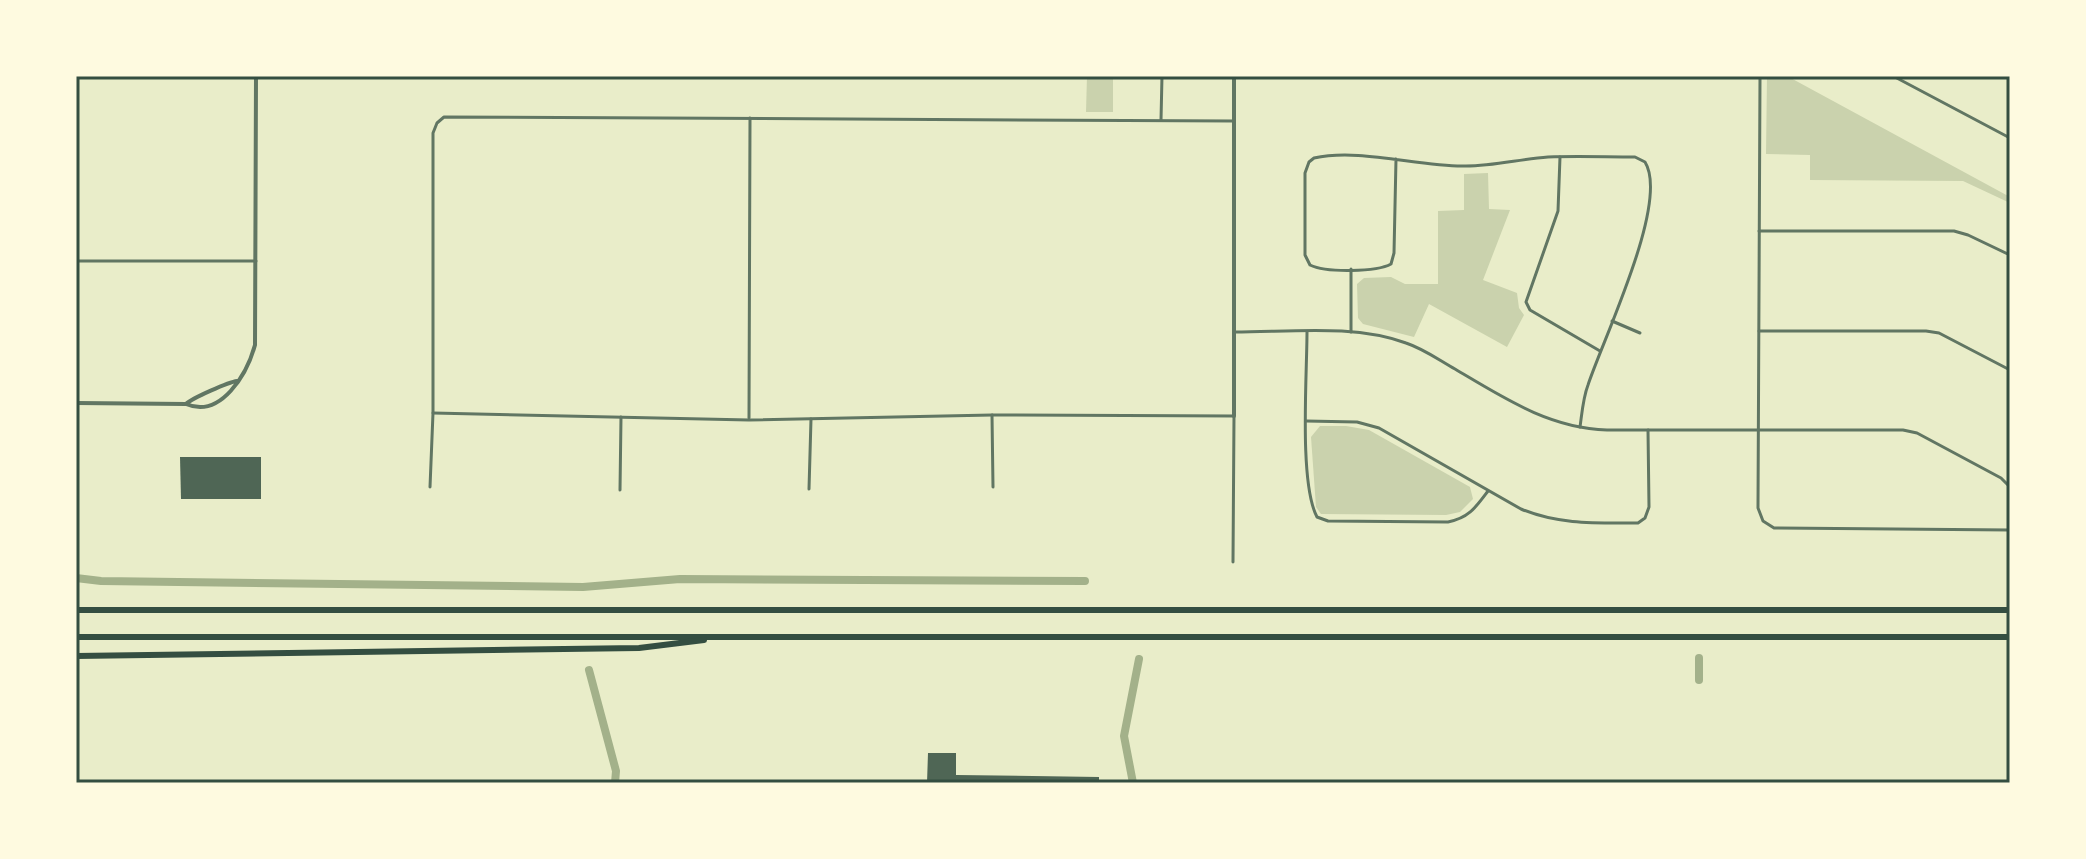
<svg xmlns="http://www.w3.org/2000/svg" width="2086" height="859" font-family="'Source Serif 4',serif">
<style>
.green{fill:#cad2ad}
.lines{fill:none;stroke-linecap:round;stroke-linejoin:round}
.canal{stroke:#a3b18a;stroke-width:8}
.building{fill:#4f6655}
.minor{stroke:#617663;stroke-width:3}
.tertiary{stroke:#617663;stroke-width:4}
.motorway{stroke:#344e41;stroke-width:6}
.neatline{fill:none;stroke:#344e41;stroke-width:3}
</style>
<rect width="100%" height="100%" fill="#e9edc9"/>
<g class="green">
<path d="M1087 76H1113V112H1086Z"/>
<path d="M1767 76H1787L2010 197V203L1963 181 1810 180V155L1766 154Z"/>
<path d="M1488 173 1489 209 1510 210 1483 280 1517 293 1519 308 1524 315 1507 347 1429 304 1414 337 1363 324 1358 318 1357 284 1364 278 1391 277 1405 284H1438V211L1464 210V174Z"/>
<path d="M1320 426H1346L1369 430 1470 487 1473 499 1460 512 1446 515 1321 514 1316 507 1311 437Z"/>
</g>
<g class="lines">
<g class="canal">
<path d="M76 578 101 581 583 587 680 579 1085 581"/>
<path d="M589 670 616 771 615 783"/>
<path d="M1699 680V658"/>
<path d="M1133 783 1124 736 1139 659"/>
</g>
</g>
<g class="building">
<path d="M180 457H261V499H181Z"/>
<path d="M928 753H956V775L1099 777V783H927Z"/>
</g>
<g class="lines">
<g class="minor">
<path d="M1760 76 1758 508 1763 521 1774 528 2010 530"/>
<path d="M1893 76 2010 138"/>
<path d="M1161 120 1162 76"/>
<path d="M1560 157 1558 211 1526 302 1530 310 1600 351"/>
<path d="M1396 159 1394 253 1391 264C1377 272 1326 273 1310 265L1305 255V173L1309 162 1314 158C1358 148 1417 166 1462 166 1491 167 1519 159 1548 157 1577 156 1606 157 1635 157L1645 162C1670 202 1603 339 1588 385 1583 398 1582 413 1580 427"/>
<path d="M1759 231H1954L1968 235 2010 255"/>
<path d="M76 261H256"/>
<path d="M1351 269V332"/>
<path d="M1612 321 1640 333"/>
<path d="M1759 331H1926L1939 333 2010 370"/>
<path d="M1235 332C1291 332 1354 324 1406 343 1424 349 1439 360 1455 369 1504 398 1549 428 1607 430H1903L1917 433 2001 478 2010 487"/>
<path d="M1307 332C1307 375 1299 483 1317 517L1328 521 1448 522C1469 518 1476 507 1488 491"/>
<path d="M433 413 749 420 992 415 1234 416 1233 562"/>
<path d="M992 415 993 487"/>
<path d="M749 418 750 118"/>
<path d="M1306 421 1357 422 1379 428 1521 509C1559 525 1597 523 1638 523L1645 518 1649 507 1648 430"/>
<path d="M430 487 433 413V133L437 123 444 117 1234 121"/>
<path d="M809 489 811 419"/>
<path d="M620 490 621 417"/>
</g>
<g class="tertiary">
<path d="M237 381C229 382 192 398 186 404 221 419 247 374 255 345L256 76"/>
<path d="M76 403 186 404"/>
<path d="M1234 416V76"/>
</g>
<g class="motorway">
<path d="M76 610H2010"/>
<path d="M76 637H2010"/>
<path d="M76 656 639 648 704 640"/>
</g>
</g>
<rect width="2086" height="859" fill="none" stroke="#fefae0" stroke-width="156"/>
<rect x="78" y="78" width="1930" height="703" class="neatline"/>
</svg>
